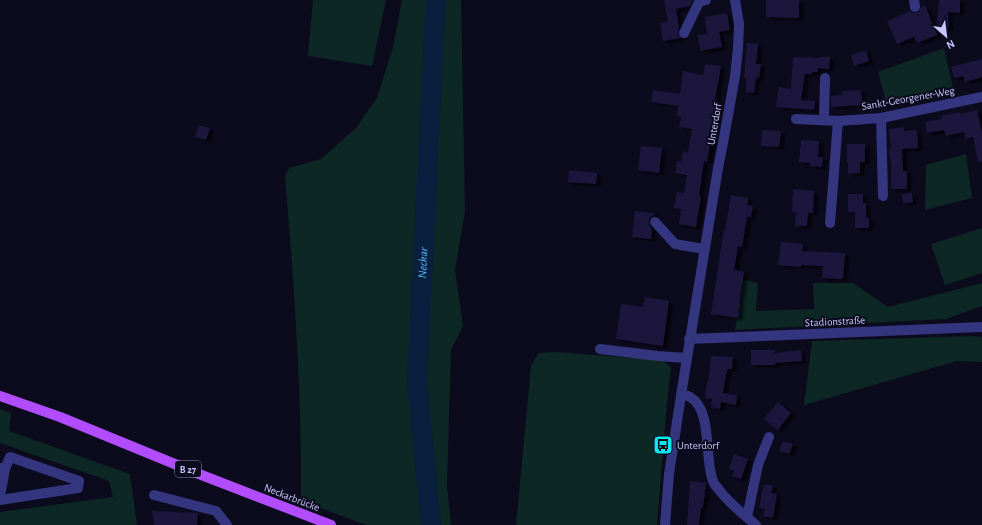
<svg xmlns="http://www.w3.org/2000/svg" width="982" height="525" font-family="'Alegreya Sans',sans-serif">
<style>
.green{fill:#0d2724}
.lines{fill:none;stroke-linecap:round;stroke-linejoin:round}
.river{stroke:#081f3e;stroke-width:20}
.building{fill:#1b163e;filter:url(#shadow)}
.minor{stroke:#33357e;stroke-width:10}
.major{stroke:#b24dff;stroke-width:10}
.labels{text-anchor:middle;stroke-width:4;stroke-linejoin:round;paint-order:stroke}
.shield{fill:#0c0a1d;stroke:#908ebb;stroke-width:1}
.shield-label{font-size:10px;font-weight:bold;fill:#c9c6ff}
.street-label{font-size:11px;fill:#c9c6ff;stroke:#0c0a1d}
.poi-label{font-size:11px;fill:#c9c6ff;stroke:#0c0a1d;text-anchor:start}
.water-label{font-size:12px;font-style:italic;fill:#54baff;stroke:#0c0a1d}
</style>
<defs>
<filter id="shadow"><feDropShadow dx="4.5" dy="2.5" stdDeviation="1" flood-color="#0009"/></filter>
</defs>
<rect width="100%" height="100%" fill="#0c0a1d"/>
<g class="green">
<path d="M313 0H386L372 66 308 56Z"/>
<path d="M402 0H461L465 211 455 270 463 326 451 350 447 485 451 525H366L301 501C302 392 294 284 285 176L289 168 321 159 355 129 377 98 393 47Z"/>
<path d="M944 48 954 93 887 105 878 72Z"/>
<path d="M966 154 972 198 925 210 926 165Z"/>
<path d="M982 228V273L945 285 931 244Z"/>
<path d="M743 279 758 283 756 311 814 309 813 283H853L888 307 982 283V306L946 319 735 330Z"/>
<path d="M974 336 982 337V362L957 361 804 405 812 341Z"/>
<path d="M557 352 660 360 668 364 671 369 667 402 657 525H516L531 366 539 353Z"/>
<path d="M0 409 11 413 9 431 130 474 137 525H0V512L113 497 109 481 0 443Z"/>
</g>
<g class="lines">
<path class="river" id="s1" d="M431 525 417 382 435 13 436 0"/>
</g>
<g class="building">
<path d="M664 0H693L690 6 676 9 679 28 678 34 681 38 663 41 660 23 668 22Z"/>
<path d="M766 0H799V18L766 17Z"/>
<path d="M939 0H960V13L948 12 949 28 937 29Z"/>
<path d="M925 5 937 35 917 43 914 37 897 44 887 21 910 11 913 13H916L919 12 921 7Z"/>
<path d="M727 13 730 30 719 32 722 47 700 51 698 35 707 34 705 17Z"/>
<path d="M747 43 758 44 756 64H761L759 78H756L754 93 746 92V77H744Z"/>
<path d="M866 50 869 61 854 66 851 55Z"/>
<path d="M793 57 819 58V57H830L829 69 818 68V72H812L811 74H805L801 100 815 101 814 110 776 107 779 87 791 89Z"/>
<path d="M982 59V77L965 82 963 76 954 78 951 67Z"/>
<path d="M705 64 721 66 715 100 718 101 707 162 704 161 699 195 701 196 696 227 679 224 681 209 674 208 677 192 684 193 687 175 675 173 677 161H681L683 151 688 153 692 129 679 127 681 117 677 116 678 106 651 102 653 90 680 94 683 71 703 75Z"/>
<path d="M861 90 862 105 831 107V96L842 95V91Z"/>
<path d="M977 110 982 133V161L978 162 973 137 965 139 964 132 946 136 944 130 927 133 925 122 942 119 941 116 959 112 960 114Z"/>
<path d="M199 125 210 128 206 140 195 137Z"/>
<path d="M904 127V131L917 130 918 148 902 149 903 171H907V189H891V161H890L889 149H891L889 129Z"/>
<path d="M762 130 781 131 779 147 761 146Z"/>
<path d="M801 140 819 141 818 157H823L822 167 810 166V163L799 162Z"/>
<path d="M847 144H865V162H860V173L848 174V162H847Z"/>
<path d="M641 146 662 148 659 173 638 170Z"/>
<path d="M569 170 597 173 596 184 568 182Z"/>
<path d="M793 189 814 191 813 213H808L807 226H795L796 212H792Z"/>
<path d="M912 193 913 202 903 203 902 194Z"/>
<path d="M848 194H863V203H866V218H869V228H855V212H848Z"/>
<path d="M731 195 748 198 747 205 753 206 751 217H747L742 247 738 246 734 270 744 272 739 303H740L738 318 711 314 724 229 725 230Z"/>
<path d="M635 211 654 213V216L650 217 649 220V224L652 229 651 239 632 237Z"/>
<path d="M781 242 803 244 802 251 845 253 843 279 822 278 823 266 801 265V267L778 265Z"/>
<path d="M645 297 669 301 663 346 616 339 621 304 643 307Z"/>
<path d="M751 350H775V353L801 350 802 361 775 363V365H751Z"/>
<path d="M711 356 733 357 732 369H727V374H726L723 393 737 395 736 405 721 402 720 409 711 407 712 399 705 398 707 383H708Z"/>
<path d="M778 402 791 413 778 430 764 419Z"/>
<path d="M783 441 793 444 789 454 779 451Z"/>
<path d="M734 454 748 459 741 479 732 476 734 471 729 469Z"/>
<path d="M690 481 706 483 703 508H701L699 525H687Z"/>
<path d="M764 484 773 486 771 493 777 494 773 518 763 516 765 509 759 508Z"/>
<path d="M152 511 198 513 197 525H154Z"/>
</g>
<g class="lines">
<g class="minor">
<path d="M914 0 915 7"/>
<path d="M684 33 699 2 706 0"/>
<path d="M881 118 883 196"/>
<path d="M796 119 838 121 881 118 982 97"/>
<path d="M824 120 825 78"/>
<path d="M655 222 675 244 704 249"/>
<path d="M830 223 838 121"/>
<path d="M689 339 982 327"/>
<path d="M600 349 658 356 686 358"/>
<path d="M681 394C684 395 687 395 690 397 713 410 704 459 713 481 714 485 718 488 720 491 730 504 743 514 756 525"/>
<path d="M0 468 5 469 10 457 79 481 78 488 0 500"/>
<path d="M154 495 216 511 227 525"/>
<path d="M0 496 5 469"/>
<path d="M747 517 758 465 769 437"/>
<path d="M665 525 669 474 682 389 718 168 723 143 735 76 738 48 739 24 735 0"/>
</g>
<path class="major" d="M0 396 60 417 204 476 331 525"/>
</g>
<defs>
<symbol id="bus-square" viewBox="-11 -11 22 22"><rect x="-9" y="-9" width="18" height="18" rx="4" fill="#00e7f1" stroke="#0c0a1d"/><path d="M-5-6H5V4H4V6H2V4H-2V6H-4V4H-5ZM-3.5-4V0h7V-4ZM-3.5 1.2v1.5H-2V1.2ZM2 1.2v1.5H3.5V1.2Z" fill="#111"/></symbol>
</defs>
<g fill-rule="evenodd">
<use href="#bus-square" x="652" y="434" width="22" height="22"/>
</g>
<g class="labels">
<rect class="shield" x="175" y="461" width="26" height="16" rx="3"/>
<g class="shield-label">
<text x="188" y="473">B 27</text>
</g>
<g class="street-label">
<text transform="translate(908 98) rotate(-10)" y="4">Sankt-Georgener-Weg</text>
<text transform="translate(714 124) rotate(-80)" y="4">Unterdorf</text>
<text transform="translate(835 321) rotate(-3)" y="4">Stadionstraße</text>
<text transform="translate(292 497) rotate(21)" y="4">Neckarbrücke</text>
</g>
<g class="poi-label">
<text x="677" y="449">Unterdorf</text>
</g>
<g class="water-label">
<text dy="4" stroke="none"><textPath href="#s1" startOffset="263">Neckar</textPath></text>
</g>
</g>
<g transform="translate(946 36) rotate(152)" stroke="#0c0a1d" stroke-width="3" paint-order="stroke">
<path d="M0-3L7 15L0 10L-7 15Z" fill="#c9c6ff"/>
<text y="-6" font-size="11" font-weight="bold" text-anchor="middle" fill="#c9c6ff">N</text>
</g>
</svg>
